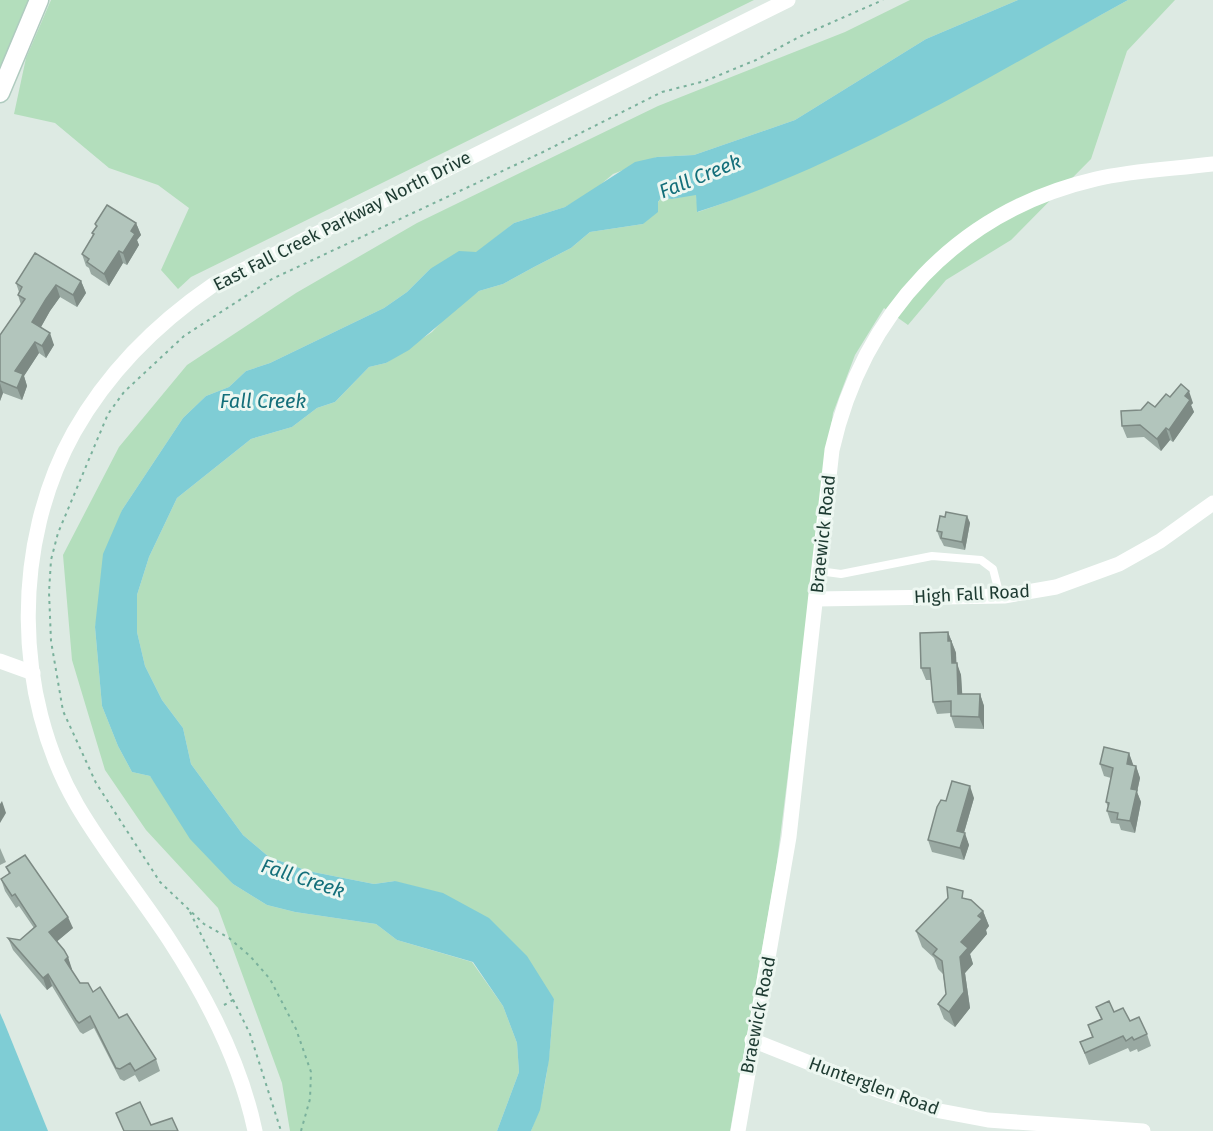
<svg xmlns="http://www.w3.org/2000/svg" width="1213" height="1131" font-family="'Fira Sans',sans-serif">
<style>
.green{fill:#b3debc}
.water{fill:#7fcdd5}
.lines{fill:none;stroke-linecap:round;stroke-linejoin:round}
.secondary-casing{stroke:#afcbbf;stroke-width:21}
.path{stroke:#7ab19c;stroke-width:2;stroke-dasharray:3 4.5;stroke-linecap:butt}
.service{stroke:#fff;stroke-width:8}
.minor{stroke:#fff;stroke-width:15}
.secondary{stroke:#fff;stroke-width:18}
.wall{fill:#99a9a2}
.shaded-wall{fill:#7d8a84}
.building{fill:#b2c5bc;stroke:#7d8a84;stroke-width:1.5}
.labels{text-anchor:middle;stroke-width:6;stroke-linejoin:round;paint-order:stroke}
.street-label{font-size:18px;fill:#1d3a31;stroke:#edf7f1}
.water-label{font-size:20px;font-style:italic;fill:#146f7a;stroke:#edf7f1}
</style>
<rect width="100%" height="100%" fill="#ddeae3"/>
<g class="green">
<path d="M0 0H30L0 73Z"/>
<path d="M51 0H754L191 277 178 289 161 270 189 208 158 185 109 168 55 123 14 114 26 58Z"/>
<path d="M910 0H1018L926 39 795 120 694 155 657 157 613 174 592 192 565 207 514 223 476 253 430 269 407 292 384 308 270 363 246 371 229 387 206 396 183 418 122 510 95 627 102 706 118 746 132 772 150 776 233 884 267 905 295 912 376 924 397 940 472 962 503 1006 517 1043 519 1072 497 1131H290L282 1083 218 908 146 830 105 770 72 660 63 555 119 447 187 365 296 293 417 223 658 106 845 32Z"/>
<path d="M1128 0H1175L1127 51 1091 159 1011 240 946 280 908 325 884 308 855 355 833 413 776 870 730 1131H531C549 1089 550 1044 554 999L395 881 374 884 308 871 269 857 243 835 191 764 183 728 162 700 145 666 137 632V595L149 557 177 498 251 439 292 427 317 408 335 402 369 367 386 363 432 332 452 311 479 291 503 284 534 267 571 248 590 232 643 224 661 198 672 199 696 194 698 212C768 189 833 157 898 124 976 84 1052 42 1128 0Z"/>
</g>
<g class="water">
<path d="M1018 0H1128C992 75 845 165 697 212L696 195 672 199 661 198 658 202V212L643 224 590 232 571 248 534 267 503 284 479 291 409 350 386 363 369 367 335 402 317 408 292 427 251 439 177 498 149 557 137 595V632L145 666 162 700 183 728 191 764 243 835 269 857 308 871 374 884 395 881 443 893 489 918 527 956 554 999 549 1060 540 1110 531 1131H497L519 1072 517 1043 503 1006 473 962 397 940 376 924 295 912 267 905 233 884 190 839 150 776 132 772 118 746 102 706 95 627 103 554 122 510 183 418 206 396 229 387 246 371 270 363 384 308 407 292 430 269 459 251 476 252 514 223 565 207 635 162 657 157 694 155 795 120 926 39Z"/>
<path d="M0 1013 4 1022 48 1131H0Z"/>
</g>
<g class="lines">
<defs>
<path id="secondary" d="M0 93 39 0"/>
</defs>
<use href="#secondary" class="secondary-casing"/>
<g class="path">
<path d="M190 912 250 1034 281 1131"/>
<path d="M224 1005 235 999"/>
<path d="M301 1131 310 1099 311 1072 296 1029 270 979 250 956 229 938 204 924 160 882 96 783 63 711 51 641 49 592 51 560 58 533 108 414 124 392 184 336 272 279 543 152 662 92 705 81 756 60 801 36 883 0"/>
</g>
<path class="service" d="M819 571 841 574 932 556 981 560 993 569 1000 596"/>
<g class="minor">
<path d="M816 599 1004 596 1056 587 1119 564 1160 541 1213 503"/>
<path d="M0 661 33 673"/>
<path d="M752 1040 880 1091 940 1111 988 1120 1143 1131"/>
<path d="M255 1131C241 1064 207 998 170 941 140 895 105 853 77 805 13 695 12 543 74 432 108 372 156 324 213 285L788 0"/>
<path d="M738 1131 789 837 832 450C863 313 958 211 1096 179 1134 170 1174 169 1213 164"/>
</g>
<use href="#secondary" class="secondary"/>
</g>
<g class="wall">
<path d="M136 223 141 235 137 240 139 245 127 265 123 263 109 286 91 274 89 268 86 266 82 254 93 236 92 233 96 227 95 224Z"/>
<path d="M81 281 86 293 77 307 60 297 50 311 41 327 54 345 46 358 39 353 24 376 27 386 22 400 3 393 0 401V335L21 305 18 295 19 292 16 283Z"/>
<path d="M1170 397 1193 403 1191 405 1194 412 1173 442 1170 440 1161 451 1144 437 1127 438 1122 426 1155 407Z"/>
<path d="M967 516 970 523 965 550 944 546 941 540 940 539 937 531 945 517Z"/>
<path d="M948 632 956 653V663L961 675 962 694H980L984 706V729L955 728 951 716V713L937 714 933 702 931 680H926L921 668Z"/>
<path d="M1129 753 1133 766H1136L1140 778 1137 792 1141 802 1135 833 1121 830 1119 824 1111 823 1107 811 1108 807 1106 802 1111 778 1104 776 1100 764Z"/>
<path d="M974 798 964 833 969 845 964 860 932 852 928 840 946 801Z"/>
<path d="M0 848 6 862 0 865Z"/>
<path d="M6 867 73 928 57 941 68 957 71 970 80 983 93 992 119 1018 156 1059 160 1071 139 1082 135 1075 124 1081 120 1079 94 1028 83 1034 80 1032 52 986 47 990 13 950 8 938 20 940 34 928 19 906 16 908 5 891 1 879 9 874Z"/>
<path d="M966 899 983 911 989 926 986 930 987 934 970 954 973 964 965 973 970 1008 955 1027 944 1019 938 1004 946 994 943 974 938 969 934 958 922 947 916 931Z"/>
<path d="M1096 1007 1114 1012 1130 1021 1147 1034 1151 1046 1138 1052 1137 1049 1130 1052 1128 1048 1089 1065 1080 1042 1092 1037 1088 1025 1101 1019Z"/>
</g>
<g class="shaded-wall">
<path d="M136 223 141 235 137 240 139 245 127 265 123 253 131 231Z"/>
<path d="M119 251 123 263 109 286 104 274Z"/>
<path d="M81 281 86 293 77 307 73 295Z"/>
<path d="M56 285 60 297 50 311 37 334 32 322 46 299Z"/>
<path d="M50 333 54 345 46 358 42 346Z"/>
<path d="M35 342 39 353 24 376 27 386 22 400 17 388 15 371Z"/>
<path d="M0 383 3 393 0 401Z"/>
<path d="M1189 391 1193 403 1191 405 1194 412 1173 442 1169 430 1185 396Z"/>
<path d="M1166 428 1170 440 1161 451 1157 439Z"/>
<path d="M967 516 970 523 965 550 962 542Z"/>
<path d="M948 632 956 653 957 675 952 663 948 641Z"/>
<path d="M957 663 961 675 963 706 958 694Z"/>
<path d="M980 694 984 706V729L979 717Z"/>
<path d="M1129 753 1133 764 1131 776 1127 764Z"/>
<path d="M1136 766 1140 778 1137 792 1141 802 1135 833 1130 821 1131 789Z"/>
<path d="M970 786 974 798 961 843 957 831Z"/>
<path d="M2 801 6 813 0 823V804Z"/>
<path d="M965 833 969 845 964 860 960 848Z"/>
<path d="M983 911 989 926 986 930 987 934 970 954 973 964 965 973 970 1008 955 1027 949 1012 960 957 961 942Z"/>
<path d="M68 917 73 928 54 944 49 932Z"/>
<path d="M68 957 72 969 69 972 65 960Z"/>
<path d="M48 974 52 986 47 990 43 978Z"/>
</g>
<g class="building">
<path d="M107 205 136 223 131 231 135 234 123 253 119 251 104 274 87 262 89 259 82 254 94 234 92 233 97 226 95 224Z"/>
<path d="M35 253 81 281 73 295 56 285 46 299 32 322 50 333 42 346 35 342 15 371 23 374 17 388 0 381V335L25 299 18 295 22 287 16 283Z"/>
<path d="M1181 384 1189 391 1185 396 1190 400 1169 430 1166 428 1157 439 1140 425 1122 426 1121 411 1141 410 1148 402 1155 407 1166 394 1170 397Z"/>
<path d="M946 512 967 516 962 542 941 538 942 532 937 531 940 516 945 517Z"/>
<path d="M948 632V641H951L952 663H957L958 694H980L979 717 951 716V701L933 702 930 668H921L920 633Z"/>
<path d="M1104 747 1129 753 1127 764 1136 766 1131 789 1137 790 1130 821 1117 819 1118 813 1107 811 1109 803 1106 802 1113 768 1100 764Z"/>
<path d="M952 781 970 786 957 831 965 833 960 848 928 840 937 807 941 800 946 801Z"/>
<path d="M25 855 68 917 49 932 64 950 68 957 65 960 80 983H88L93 992 100 987 119 1018 127 1014 156 1059 135 1071 130 1063 120 1069 116 1068 90 1016 79 1023 76 1020 48 974 43 978 8 938 20 940 36 926 15 894 12 896 1 879 10 873 6 867Z"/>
<path d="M947 887 963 891 962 898 971 900 983 911 978 916 982 919 961 942 968 948 960 957 964 992 949 1012 938 1004 946 994 942 961 933 954 937 949 916 931 948 898Z"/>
<path d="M1109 1001 1114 1012 1123 1008 1130 1021 1139 1017 1147 1034 1134 1040 1132 1037 1126 1041 1123 1036 1085 1053 1080 1042 1093 1037 1088 1025 1102 1019 1096 1007Z"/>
<path d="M140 1102 151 1125 172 1118 178 1131H124L116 1113Z"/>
</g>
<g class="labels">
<g class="street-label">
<text transform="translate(342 221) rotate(-27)" y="6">East Fall Creek Parkway North Drive</text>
<text transform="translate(823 534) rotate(-84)" y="6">Braewick Road</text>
<text transform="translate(972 594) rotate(-3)" y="6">High Fall Road</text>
<text transform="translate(758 1015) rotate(-79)" y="6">Braewick Road</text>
<text transform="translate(874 1086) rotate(20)" y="6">Hunterglen Road</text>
</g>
<g class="water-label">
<text transform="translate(700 176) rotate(-22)" y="7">Fall Creek</text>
<text x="263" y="408">Fall Creek</text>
<text transform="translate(303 878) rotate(18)" y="7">Fall Creek</text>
</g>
</g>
</svg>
